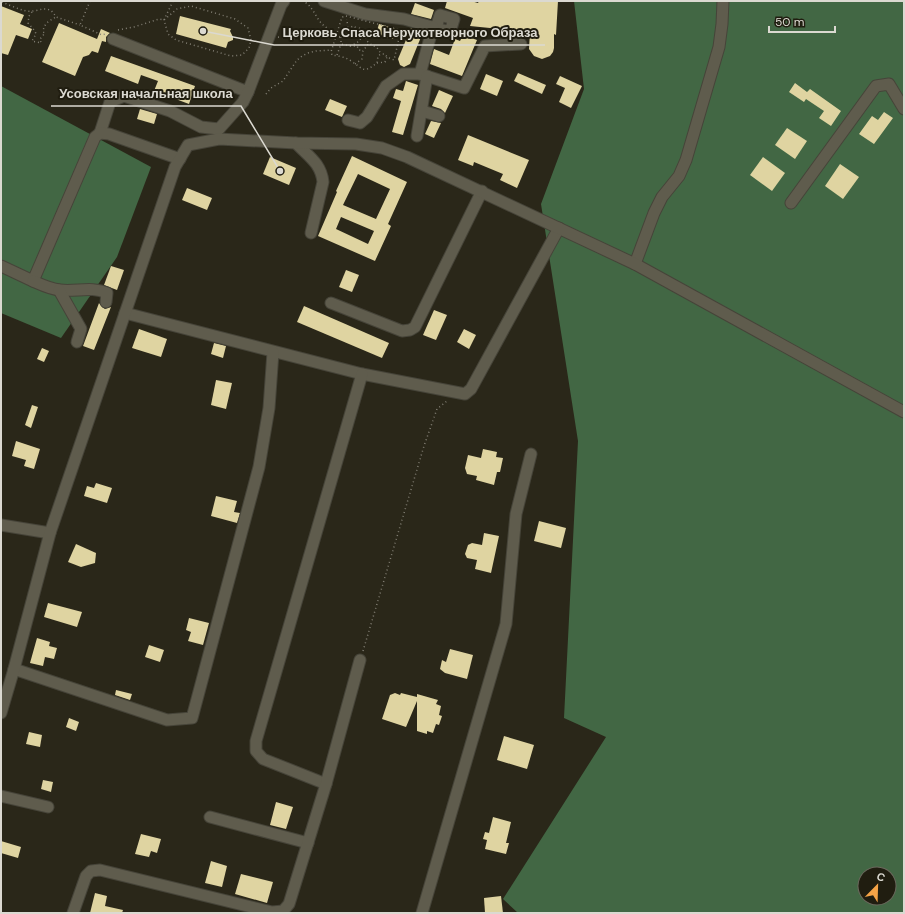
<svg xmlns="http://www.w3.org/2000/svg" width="905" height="914" font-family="'DM Sans',sans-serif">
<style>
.forest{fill:#426744;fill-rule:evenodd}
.building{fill:#dfd4a1;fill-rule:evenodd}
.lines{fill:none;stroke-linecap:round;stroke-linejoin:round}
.minor-casing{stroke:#464439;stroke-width:13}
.path{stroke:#827f74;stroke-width:1.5;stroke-dasharray:1 3;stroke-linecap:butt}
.minor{stroke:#5f5c4d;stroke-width:11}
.leader{fill:none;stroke:#dbd9d1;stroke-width:1.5}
.callout-dot{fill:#dbd9d1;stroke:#201d10;stroke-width:1.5}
.callout-label{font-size:13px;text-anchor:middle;font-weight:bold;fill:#dbd9d1;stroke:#201d10;stroke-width:4;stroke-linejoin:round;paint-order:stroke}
</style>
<rect width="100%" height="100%" fill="#2a2719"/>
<g class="forest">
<path d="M574 1H904V913H518L503 899 606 737 564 718 578 441 541 204 584 89ZM865 874H889V898H865Z"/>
<path d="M1 86 151 167 117 257 61 338 1 313Z"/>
</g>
<g class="building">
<path d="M447 1H471L478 3 479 1H558L556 35 554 34V48L553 52 550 56 542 59 534 56 529 49 530 32 470 26 473 18 445 8Z"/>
<path d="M415 3 434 10 431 19 411 14Z"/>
<path d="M1 6 24 15 20 24 32 29 28 39 16 35 8 55 1 53Z"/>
<path d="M180 16 231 29 230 31 233 37V40L228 42 226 48 176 34Z"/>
<path d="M59 23 97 39 101 29 110 33 106 37V42L102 41 98 53 92 51 89 55 83 57 75 76 42 62Z"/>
<path d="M379 24 396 29 393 39 376 34Z"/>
<path d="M411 28 423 32 410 64 404 67 400 65 398 59Z"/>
<path d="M463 35 477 40 462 76 430 64 434 49 449 55 455 39 460 41Z"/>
<path d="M111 56 195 86 189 104 154 91 158 81 141 75 138 84 105 71Z"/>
<path d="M518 73 546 85 542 94 514 81Z"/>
<path d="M486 74 503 81 497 96 480 89Z"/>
<path d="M560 76 582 86 571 108 559 102 565 88 556 84Z"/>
<path d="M406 81 418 85 403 135 392 132 401 101 393 98 396 89 403 91Z"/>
<path d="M795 83 807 92 810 89 841 111 831 126 819 118 824 111 806 99 804 102 789 92Z"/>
<path d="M439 90 453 96 445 113 441 109 432 106Z"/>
<path d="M330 99 347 106 342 117 325 110Z"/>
<path d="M140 109 157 114 154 124 137 119Z"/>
<path d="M884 112 893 118 874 144 859 134 872 116 878 120Z"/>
<path d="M431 121 441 123 434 138 425 134Z"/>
<path d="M787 128 807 141 795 159 775 145Z"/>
<path d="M468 135 529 160 517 188 500 180 503 174 474 162 473 166 458 160Z"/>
<path d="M352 156 407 182 388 224 391 226 375 261 318 236 337 192 336 191ZM358 174 390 189 376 219 343 205ZM341 217 374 231 368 244 336 229Z"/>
<path d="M270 157 296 168 289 185 263 174Z"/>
<path d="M763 157 785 173 772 191 750 175Z"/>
<path d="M840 164 859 177 843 199 825 186Z"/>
<path d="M187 188 212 198 207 210 182 200Z"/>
<path d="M111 266 124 270 117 290 104 285Z"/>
<path d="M346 270 359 275 352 292 339 287Z"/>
<path d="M99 303 102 307 105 309 111 307 94 350 83 346Z"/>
<path d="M304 306 389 343 382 358 297 322Z"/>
<path d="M434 310 447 315 436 340 423 335Z"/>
<path d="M139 329 167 339 161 357 132 348Z"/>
<path d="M464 329 476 335 469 349 457 342Z"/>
<path d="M214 343 226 346 223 358 211 354Z"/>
<path d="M42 348 49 351 44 362 37 359Z"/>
<path d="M216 380 232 383 226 409 211 405Z"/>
<path d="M32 405 38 407 31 428 25 425Z"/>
<path d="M16 441 40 449 34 469 24 466 26 460 12 456Z"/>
<path d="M483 449 497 452 496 457 503 458 500 472H497L494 485 476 480 477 476 467 474 465 468 468 455 481 458Z"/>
<path d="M96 483 112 488 107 503 84 496 87 486 94 488Z"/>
<path d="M216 496 237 501 234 512 240 513 237 523 211 516Z"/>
<path d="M539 521 566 528 561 548 534 541Z"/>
<path d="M484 533 499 536 491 573 475 569 477 560 467 558 465 554 468 545 472 543 482 545Z"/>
<path d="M76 544 96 553 95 563 81 567 68 562Z"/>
<path d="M48 603 82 612 77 627 44 617Z"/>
<path d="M189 618 209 623 203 645 188 641 191 632 186 630Z"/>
<path d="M37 638 50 642 49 646 57 648 54 659 45 657 43 666 30 663Z"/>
<path d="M149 645 164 650 160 662 145 657Z"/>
<path d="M450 649 473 655 467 679 445 673 440 669 442 660 446 662Z"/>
<path d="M116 690 132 694 130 700 115 695Z"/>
<path d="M395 693 400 695 401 693 417 697V694L438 700 436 704 441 706 439 715 442 716 439 725 436 724 433 733 427 731V734L417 731V701L406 727 382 719 390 695Z"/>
<path d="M69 718 79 722 76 731 66 727Z"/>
<path d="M29 732 42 735 40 747 26 744Z"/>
<path d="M504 736 534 745 527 769 497 760Z"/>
<path d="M43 780 53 782 51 792 41 789Z"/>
<path d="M276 802 293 807 286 829 270 825Z"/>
<path d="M493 817 511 822 506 843H509L506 854 485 849 487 840 483 839 485 832 489 833Z"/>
<path d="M141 834 161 839 157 853 151 851 149 857 135 854Z"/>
<path d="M1 841 21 847 18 858 1 853Z"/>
<path d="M211 861 227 866 222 887 205 883Z"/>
<path d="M241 874 273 882 267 903 235 894Z"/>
<path d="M95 893 107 896 105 906 123 910 122 913H90Z"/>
<path d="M501 896 503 913H485L484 898Z"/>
</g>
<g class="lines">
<defs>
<g id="minor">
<path d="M324 1 365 14 404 19 450 32 454 19 440 15 436 28"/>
<path d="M433 27 420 74 464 88 485 46 521 44"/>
<path d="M113 39 248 92 281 5 284 1"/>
<path d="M422 111 439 116"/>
<path d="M348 120 360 123 367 117 386 86 403 74H420"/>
<path d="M100 133 110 102 124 96 170 111 201 127 219 129 243 102 248 92"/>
<path d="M417 136 427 76"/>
<path d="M296 143C308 156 321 163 323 182L311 233"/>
<path d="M791 203 876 86 889 84 904 109"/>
<path d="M635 264 654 213 662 197 679 176 686 160 719 47 722 24 723 1"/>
<path d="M1 266 33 281 95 137 100 133 109 134 180 159"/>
<path d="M33 281C42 285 50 289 60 290 76 292 92 286 107 293L106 302"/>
<path d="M59 290 81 329 77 342"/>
<path d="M331 303 402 331 410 330 415 327 482 191"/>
<path d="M125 313 362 374 465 394 471 389 559 228"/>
<path d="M1 525 50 533"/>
<path d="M14 669 167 720 192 718 259 467 269 408 273 352"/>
<path d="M1 713 14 669 50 533 175 167 188 145 219 139 296 143 356 144 382 148 407 157 635 264 904 412"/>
<path d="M326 784 263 759 256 751V741L362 374"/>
<path d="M1 796 48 807"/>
<path d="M210 817 308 843"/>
<path d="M73 913 86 876 91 871 100 870 272 912 283 911 289 904 326 784 360 660"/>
<path d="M422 913 506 624 516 514 531 454"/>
</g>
</defs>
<use href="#minor" class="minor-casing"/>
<g class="path">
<path d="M90 1 80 25 102 35 105 34"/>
<path d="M302 1C317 6 315 28 336 31"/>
<path d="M2 2C9 5 18 9 26 11 39 13 48 2 56 17L80 25"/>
<path d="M32 12 29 16 28 23 35 31 36 34 32 41 41 43 40 39 45 33 43 32C44 23 49 21 56 17"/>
<path d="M346 16 401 30 394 60 387 57 385 54H381L378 56 377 63C362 74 364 69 351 61 346 57 338 56 332 55L331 52 342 17Z"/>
<path d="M359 28C365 31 364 38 368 42 374 48 376 44 381 54"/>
<path d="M118 30 134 27 159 19 164 20 177 9 191 6 235 19 248 28 251 40 249 48 242 55 231 56 176 40 168 34 164 20 173 1"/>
<path d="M348 33 352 34 356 28 354 26 348 28"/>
<path d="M278 37 293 39 304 34 327 38 335 37"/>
<path d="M335 37H341L348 33 347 19"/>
<path d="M341 37V44L350 46H357L359 50 363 51"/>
<path d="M350 46C358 43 362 40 362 32"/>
<path d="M337 55 341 44"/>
<path d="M377 63 385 62 387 57"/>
<path d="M355 64 362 59 363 51 369 43"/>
<path d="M266 94 271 88 283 81 297 60 302 56 308 53 316 51 331 50"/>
<path d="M363 651 424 446 437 409 447 401"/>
</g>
<use href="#minor" class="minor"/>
</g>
<path class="leader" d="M203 31L274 45H545M280 171L241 106H51"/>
<g class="callout-dot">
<circle cx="203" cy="31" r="4"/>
<circle cx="280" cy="171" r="4"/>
</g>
<g class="callout-label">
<text x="410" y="37">Церковь Спаса Нерукотворного Образа</text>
<text x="146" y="98">Усовская начальная школа</text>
</g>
<rect width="905" height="914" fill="none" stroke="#dbd9d1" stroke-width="4"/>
<g transform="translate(877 886) rotate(23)"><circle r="19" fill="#201d10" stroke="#6b685d"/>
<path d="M0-3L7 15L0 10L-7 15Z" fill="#f5a346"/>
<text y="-6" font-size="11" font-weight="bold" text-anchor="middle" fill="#dbd9d1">С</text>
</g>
<path d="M769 26v6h66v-6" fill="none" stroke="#dbd9d1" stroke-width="2"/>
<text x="775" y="26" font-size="12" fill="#dbd9d1" stroke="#201d10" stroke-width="3" paint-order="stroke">50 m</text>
</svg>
